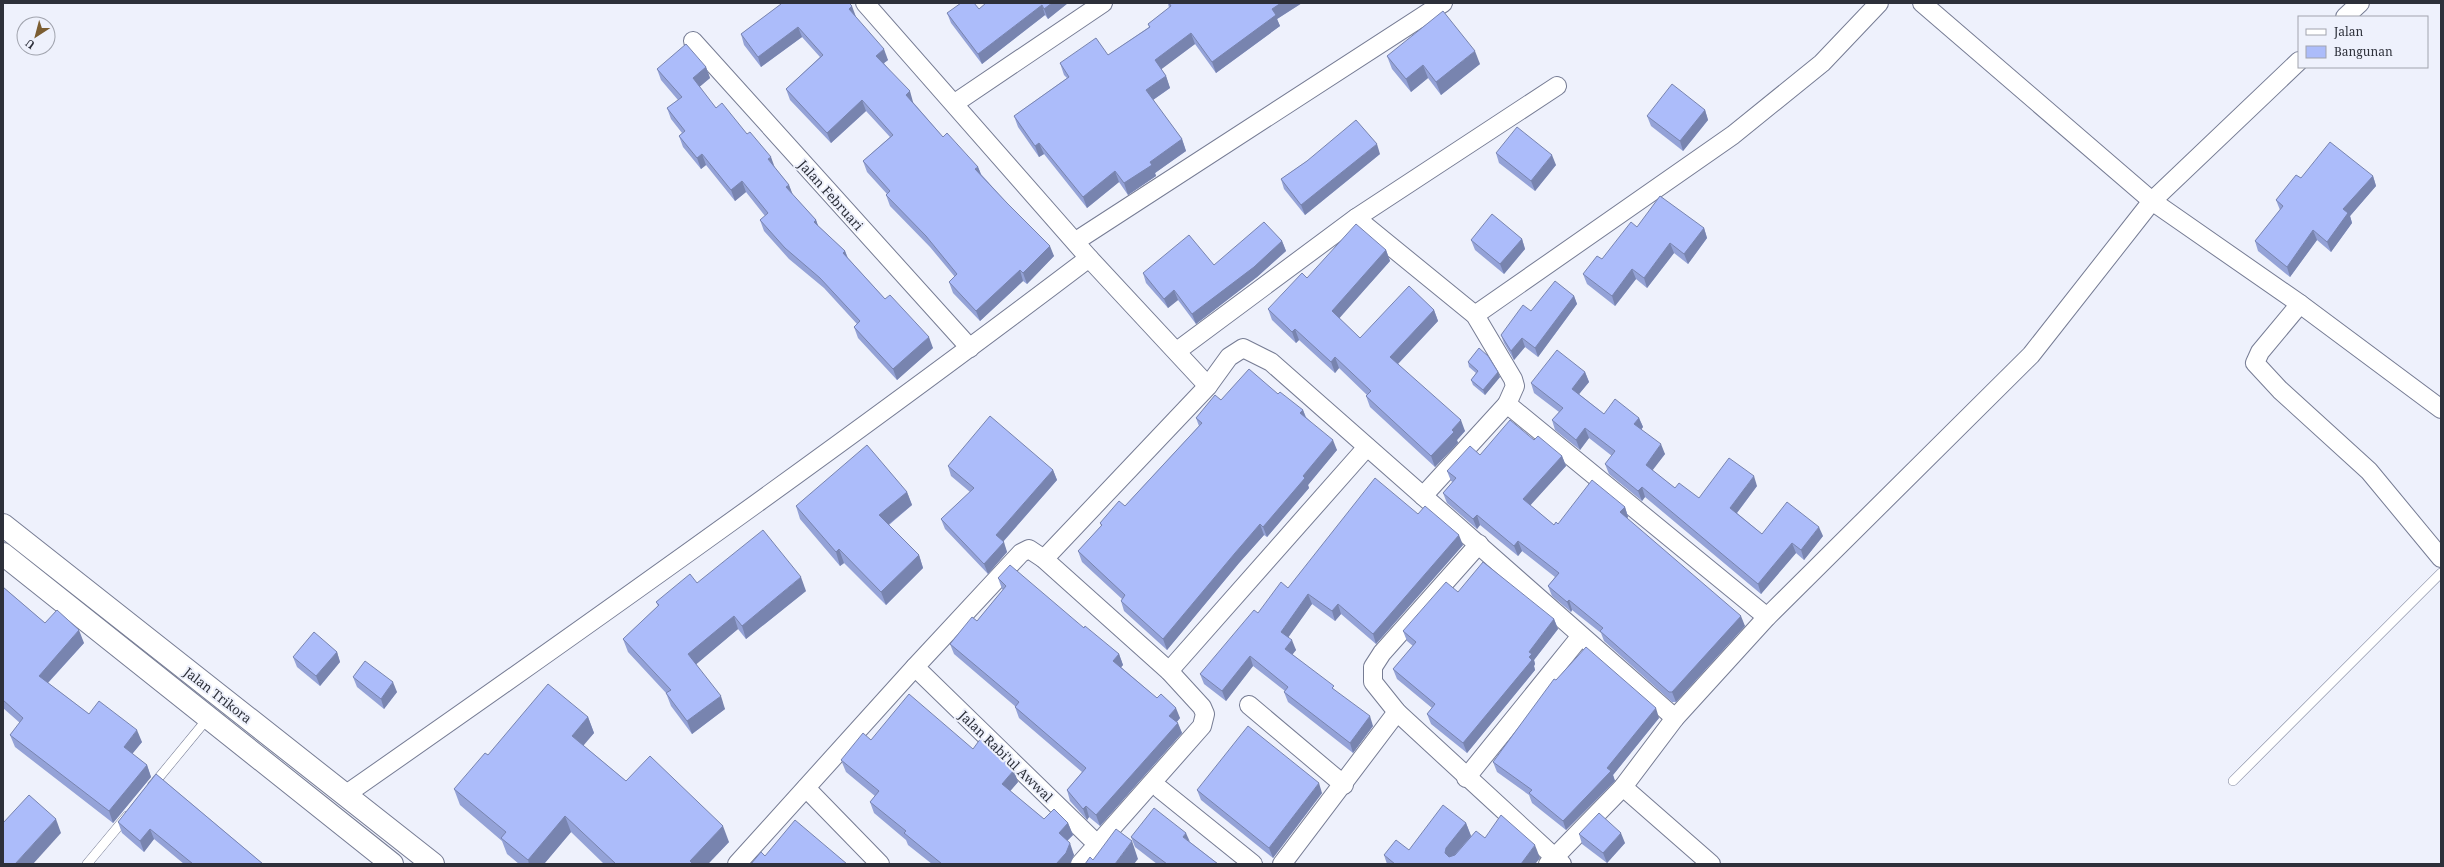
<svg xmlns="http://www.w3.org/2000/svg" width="2444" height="867" font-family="'Noto Serif',serif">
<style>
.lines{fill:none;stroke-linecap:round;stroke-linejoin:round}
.lane-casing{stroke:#767c94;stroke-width:10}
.street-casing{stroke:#767c94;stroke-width:20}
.primary-casing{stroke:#767c94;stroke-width:24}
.lane{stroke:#fff;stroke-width:9}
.street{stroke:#fff;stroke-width:18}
.primary{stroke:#fff;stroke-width:22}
.wall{fill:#94a2d7}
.shaded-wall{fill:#7884af}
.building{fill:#acbcfa;stroke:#7884af}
.labels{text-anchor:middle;stroke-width:4;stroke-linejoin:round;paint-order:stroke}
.street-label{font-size:13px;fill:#2d303a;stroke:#eef1fc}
</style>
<rect width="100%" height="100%" fill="#eef1fc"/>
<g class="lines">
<defs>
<g id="lane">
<path d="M2233 781 2441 573"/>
<path d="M152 786 208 718"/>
<path d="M87 864 127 816"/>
</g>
<g id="street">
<path d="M865 3 1089 258 1208 386"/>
<path d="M1922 3 2152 201 2300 304 2260 352 2255 363 2280 390 2369 471 2441 558"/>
<path d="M2345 17 2360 3"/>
<path d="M693 41 970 348"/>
<path d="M955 103 1103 3"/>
<path d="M1356 218 1557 86"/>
<path d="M1076 241 1443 3"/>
<path d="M2300 304 2441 409"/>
<path d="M1475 315 1733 135 1822 63 1879 3"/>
<path d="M1177 351 1356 218 1475 315 1513 379 1515 386 1507 404 1767 617"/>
<path d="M1423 496 1507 404"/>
<path d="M1479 544 1382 653 1373 667V682L1397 712 1562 864"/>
<path d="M1044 559 1208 386 1229 357 1243 348 1271 362 1675 718"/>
<path d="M915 667 1097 844"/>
<path d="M1169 671 1367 447"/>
<path d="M1249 705 1344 785"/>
<path d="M1466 778 1580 637"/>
<path d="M1623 787 1711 864"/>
<path d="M806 788 880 864"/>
<path d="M1160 789 1253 864"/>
<path d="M345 795C596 620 845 443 1089 258"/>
<path d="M737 864 915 667 1021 553 1029 549 1044 559 1169 671 1202 707 1205 714 1202 726 1080 864"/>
<path d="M1282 864 1397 712"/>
<path d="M1548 864 1623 787 1675 718 1767 617 2031 355 2152 201 2299 61"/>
</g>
<g id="primary">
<path d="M3 525 433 864"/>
<path d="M3 554 392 864"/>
</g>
</defs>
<use href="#lane" class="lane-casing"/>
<use href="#street" class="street-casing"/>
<use href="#primary" class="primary-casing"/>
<use href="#lane" class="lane"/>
<use href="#street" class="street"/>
<use href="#primary" class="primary"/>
</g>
<g class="wall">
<path d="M780 3H849L856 17 888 60 884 63 913 102 943 137 978 167 981 174 1054 256 1027 284 1023 281 980 321 953 293 949 282 955 277 930 247 890 206 886 195 887 194 867 172 863 161 890 137 866 111 831 143 790 100 786 89 820 57 802 37 761 67 744 45 741 34 780 5Z"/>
<path d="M1068 3 1048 19 1045 15 982 64 951 23 947 13 979 9Z"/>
<path d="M1168 3H1302L1277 19 1280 26 1216 73 1195 44 1161 69 1166 76 1170 88 1153 100 1182 139 1186 151 1155 173 1156 176 1128 195 1119 182 1087 208 1044 154 1039 157 1018 127 1014 116 1067 78 1064 75 1060 63 1108 55 1149 27 1148 24 1169 8Z"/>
<path d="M1387 56 1480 64 1441 95 1428 78 1411 92 1392 69Z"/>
<path d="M706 67 710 78 699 87 716 108 747 134 789 185 792 194 816 220 818 226 845 251 848 258 885 299 933 348 897 380 858 338 854 327 857 324 824 288 789 259 764 231 760 220 765 216 746 192 735 201 706 165 701 169 683 147 679 136 682 133 671 119 667 108 678 100 661 80 657 69Z"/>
<path d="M1705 110 1708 120 1683 151 1651 126 1647 116Z"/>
<path d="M1496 153 1556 165 1535 191 1499 163Z"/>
<path d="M1380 154 1305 215 1284 189 1281 179 1307 161Z"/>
<path d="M2373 176 2376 186 2350 216 2352 223 2331 252 2317 240 2290 277 2258 251 2255 241 2280 210 2276 200 2301 178Z"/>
<path d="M1637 227 1704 228 1707 238 1688 264 1674 253 1647 288 1636 279 1615 306 1587 284 1583 274 1602 259Z"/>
<path d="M1522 239 1525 249 1504 274 1475 250 1471 240Z"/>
<path d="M1282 241 1286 251 1257 277 1196 324 1178 300 1168 308 1146 283 1143 273 1214 265Z"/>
<path d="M1386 250 1390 261 1339 318 1360 338 1434 310 1438 321 1398 364 1465 431 1457 440 1458 443 1435 467 1370 407 1366 396 1367 395 1339 368 1335 373 1299 340 1296 343 1272 320 1268 309 1307 278Z"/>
<path d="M1574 296 1577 304 1538 357 1525 347 1514 360 1504 343 1501 335 1531 311Z"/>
<path d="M1468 362 1500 377 1485 395 1473 385 1471 380 1476 373 1469 367Z"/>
<path d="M1585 372 1589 382 1579 394 1604 414 1639 418 1643 427 1641 429 1665 454 1652 470 1675 488 1699 498 1757 486 1737 513 1762 534 1823 536 1804 560 1796 553 1761 594 1645 497 1642 501 1609 474 1605 464 1612 456 1589 438 1580 450 1555 430 1552 420 1559 412 1534 393 1531 383Z"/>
<path d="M1278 394 1303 410 1306 417 1337 450 1308 485 1309 488 1267 537 1264 535 1239 563 1167 650 1124 611 1121 601 1122 599 1082 562 1078 551 1101 526 1100 523 1125 506 1199 426 1196 418 1221 400Z"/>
<path d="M1534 440 1562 456 1566 466 1530 505 1554 525 1625 507 1628 517 1627 518 1745 626 1676 702H1672L1604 641 1601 633 1572 610 1571 612 1552 596 1548 586 1555 577 1522 551 1518 556 1480 525 1477 529 1447 503 1443 493 1453 482 1451 481 1447 471 1480 455Z"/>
<path d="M948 466 1053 470 1057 480 1003 542 1007 552 988 574 945 529 941 519 970 492 951 476Z"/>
<path d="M907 492 912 505 889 525 919 555 923 568 886 605 844 563 840 566 800 519 796 506Z"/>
<path d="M1418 514 1463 545 1376 644 1341 614 1335 621 1312 604 1288 637 1296 650 1292 654 1336 691 1373 726 1353 753 1288 702 1284 692 1285 691 1253 666 1226 701 1204 684 1200 674 1258 613 1288 588Z"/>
<path d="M998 578 1084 628 1119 654 1123 665 1121 667 1180 718 1177 722 1182 733 1100 826 1089 817 1087 820 1070 801 1067 790 1082 772 1019 718 1015 707H1016L954 654 950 644 977 621 1003 590 1002 589Z"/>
<path d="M697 583 806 591 746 639 738 629 696 664 725 709 692 734 671 706 666 693 628 652 623 639 658 606 656 602Z"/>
<path d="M3 587 45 623 84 643 48 683 89 714 142 742 132 754 147 765 151 777 113 823 15 747 10 735 20 723 3 708Z"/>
<path d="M1458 592 1554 619 1558 629 1534 660 1535 664 1534 666 1535 670 1467 753 1431 724 1427 714 1432 708 1397 679 1393 669 1413 646 1407 641 1403 631Z"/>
<path d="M337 652 340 662 320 686 297 667 293 657Z"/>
<path d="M353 677 397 692 384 709 357 687Z"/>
<path d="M1556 680 1659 718 1613 775 1615 781 1566 830 1532 803 1529 795 1497 772 1493 762Z"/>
<path d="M588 717 594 733 583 745 626 781 729 842 708 864H604L571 832 544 864H519L507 854 502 841 460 805 454 789 488 755Z"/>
<path d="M871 740 973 749 1018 782 1010 791 1044 819 1068 823 1073 835 1067 841 1074 855 1070 864H932L908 845 906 840 874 813 870 802 875 796 846 772 841 760Z"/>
<path d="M156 774 263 864H184L154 839 144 852 122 833 118 822Z"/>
<path d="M1197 790 1322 793 1273 858 1201 800Z"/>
<path d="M1466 823 1471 836 1485 838 1540 858 1535 864H1387L1384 855 1409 850Z"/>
<path d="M1579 834 1625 843 1607 863 1582 844Z"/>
<path d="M1131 837 1190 842 1218 864H1157L1135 847Z"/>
</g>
<g class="shaded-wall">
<path d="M1052 3H1068L1048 19 1044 9Z"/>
<path d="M1281 3H1302L1277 19 1280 26 1216 73 1212 62 1272 9Z"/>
<path d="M1042 5 1045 15 982 64 978 54Z"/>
<path d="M852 6 856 17 849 9Z"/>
<path d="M798 27 802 37 761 67 758 57Z"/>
<path d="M1191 33 1195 44 1159 71 1155 60Z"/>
<path d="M884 49 888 60 880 66 876 56Z"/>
<path d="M1475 51 1480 64 1441 95 1436 82Z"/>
<path d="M1423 65 1428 78 1411 92 1406 79Z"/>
<path d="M706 67 710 78 697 89 693 78Z"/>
<path d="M1166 76 1170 88 1150 102 1146 90Z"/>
<path d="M910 91 913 102 910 105 906 95Z"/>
<path d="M862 100 866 111 831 143 827 133Z"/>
<path d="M1705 110 1708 120 1683 151 1680 141Z"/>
<path d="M1182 139 1186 151 1155 173 1156 176 1128 195 1124 183 1150 162Z"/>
<path d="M1039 143 1044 154 1039 157 1035 146Z"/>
<path d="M1377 144 1380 154 1305 215 1301 205Z"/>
<path d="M702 154 706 165 701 169 697 158Z"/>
<path d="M1552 155 1556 165 1535 191 1531 181Z"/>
<path d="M771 157 775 168 768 159Z"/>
<path d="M978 167 982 177 975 169Z"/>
<path d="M1115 171 1119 182 1087 208 1083 197Z"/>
<path d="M2373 176 2376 186 2350 216 2352 223 2331 252 2327 242 2343 209Z"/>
<path d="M742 181 746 192 735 201 731 190Z"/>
<path d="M789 185 793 195 786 187Z"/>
<path d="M816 220 820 231 814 222Z"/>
<path d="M1704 228 1707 238 1688 264 1684 254Z"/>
<path d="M2313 230 2317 240 2290 277 2287 267Z"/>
<path d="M1522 239 1525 249 1504 274 1500 264Z"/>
<path d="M1282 241 1286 251 1257 277 1196 324 1192 314Z"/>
<path d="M1670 243 1674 253 1647 288 1644 278Z"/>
<path d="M1050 246 1054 256 1027 284 1023 273Z"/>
<path d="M1386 250 1390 261 1336 322 1332 311Z"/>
<path d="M845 251 849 262 843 253Z"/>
<path d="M1632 269 1636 279 1615 306 1612 296Z"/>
<path d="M1020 270 1023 281 980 321 976 311Z"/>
<path d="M1174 290 1178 300 1168 308 1164 299Z"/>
<path d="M1574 296 1577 304 1538 357 1535 348Z"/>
<path d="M1434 310 1438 321 1394 368 1390 357Z"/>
<path d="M1295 329 1299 340 1296 343 1292 332Z"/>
<path d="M929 337 933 348 897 380 893 369Z"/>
<path d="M1522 338 1525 347 1514 360 1511 351Z"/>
<path d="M1335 357 1339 368 1335 373 1331 362Z"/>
<path d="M1498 372 1500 377 1485 395 1483 390Z"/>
<path d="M1585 372 1589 382 1575 399 1572 389Z"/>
<path d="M1303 410 1307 421 1300 413Z"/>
<path d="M1639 418 1643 427 1638 434 1634 424Z"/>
<path d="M1461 420 1465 431 1457 440 1458 443 1435 467 1431 456 1452 430Z"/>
<path d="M1585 428 1589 438 1580 450 1576 440Z"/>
<path d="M1333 440 1337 450 1308 485 1309 488 1267 537 1263 527 1303 476Z"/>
<path d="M1661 444 1665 454 1649 475 1646 465Z"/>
<path d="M1562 456 1566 466 1527 509 1523 499Z"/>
<path d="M1053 470 1057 480 1000 545 996 535Z"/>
<path d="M1754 476 1757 486 1733 518 1730 508Z"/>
<path d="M1642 487 1645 497 1642 501 1638 491Z"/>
<path d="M907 492 912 505 884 528 879 515Z"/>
<path d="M1625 507 1628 517 1624 522 1620 512Z"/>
<path d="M1477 515 1480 525 1477 529 1473 519Z"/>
<path d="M1260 524 1264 535 1239 563 1167 650 1163 639 1235 553Z"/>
<path d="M1819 527 1823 536 1804 560 1801 550Z"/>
<path d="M1459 535 1463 545 1376 644 1373 634Z"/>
<path d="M1518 541 1522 551 1518 556 1514 546Z"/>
<path d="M1004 542 1007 552 988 574 984 564Z"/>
<path d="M1792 543 1796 553 1761 594 1758 584Z"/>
<path d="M839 549 844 563 840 566 836 552Z"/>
<path d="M919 555 923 568 886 605 881 592Z"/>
<path d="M801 577 806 591 746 639 742 626Z"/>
<path d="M1308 594 1312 604 1285 642 1281 632Z"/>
<path d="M1569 600 1572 610 1571 612 1567 602Z"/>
<path d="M1338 604 1341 614 1335 621 1332 611Z"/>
<path d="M734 616 738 629 693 667 688 654Z"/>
<path d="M1741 616 1745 626 1676 702 1672 692Z"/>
<path d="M1554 619 1558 629 1534 660 1535 664 1534 666 1535 670 1467 753 1463 743 1529 657V652Z"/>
<path d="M79 630 84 643 43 688 39 676Z"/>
<path d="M1292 640 1296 650 1289 659 1285 649Z"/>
<path d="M337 652 340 662 320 686 316 676Z"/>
<path d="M1119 654 1123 665 1117 672 1113 661Z"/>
<path d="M1250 656 1253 666 1226 701 1222 691Z"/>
<path d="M393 682 397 692 384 709 381 699Z"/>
<path d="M721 696 725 709 692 734 687 721Z"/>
<path d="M1176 708 1180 718 1173 726 1169 716Z"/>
<path d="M1656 708 1659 718 1613 775 1615 781 1566 830 1563 821Z"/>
<path d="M1370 716 1373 726 1353 753 1350 743Z"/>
<path d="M588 717 594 733 578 752 572 736Z"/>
<path d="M1178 723 1182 733 1100 826 1096 815Z"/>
<path d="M137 730 142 742 128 759 124 747Z"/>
<path d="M147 765 151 777 113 823 109 811Z"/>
<path d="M1014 770 1018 782 1006 796 1002 784Z"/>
<path d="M1319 783 1322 793 1273 858 1269 848Z"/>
<path d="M1086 806 1089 817 1087 820 1083 809Z"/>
<path d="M565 816 571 832 544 864H529L528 860Z"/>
<path d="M56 819 61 833 33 864H15Z"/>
<path d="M1068 823 1073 835 1063 845 1059 833Z"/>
<path d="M1466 823 1471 836 1450 860 1445 853 1446 848Z"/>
<path d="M723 826 729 842 708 864H691L690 861Z"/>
<path d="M150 829 154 839 144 852 140 841Z"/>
<path d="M1186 833 1190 842 1183 837Z"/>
<path d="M1621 833 1625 843 1607 863 1603 853Z"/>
<path d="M1132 841 1138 859 1134 864H1115Z"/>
<path d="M1070 843 1074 855 1070 864H1056Z"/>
<path d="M1535 845 1540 858 1535 864H1521Z"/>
</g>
<g class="building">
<path d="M780 3H849L852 6 849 9 884 49 876 56 910 91 906 95 943 137 947 133 978 167 975 169 1007 203 1050 246 1023 273 1020 270 976 311 949 282 957 274 926 236 886 195 890 191 863 161 893 135 862 100 827 133 786 89 823 55 798 27 758 57 741 34 781 4Z"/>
<path d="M961 3H974L979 9 986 3H1052L1044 9 1042 5 978 54 947 13Z"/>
<path d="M1169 3H1281L1272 9 1276 15 1212 62 1191 33 1155 60 1166 76 1146 90 1182 139 1150 162 1152 165 1124 183 1115 171 1083 197 1039 143 1035 146 1014 116 1069 77 1060 63 1096 38 1108 55 1150 27 1148 24 1171 6Z"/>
<path d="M1443 11 1475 51 1436 82 1423 65 1406 79 1387 56Z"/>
<path d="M686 44 706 67 693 78 716 108 722 103 747 134 750 132 771 157 768 159 789 185 786 187 816 220 814 222 845 251 843 253 885 299 890 295 929 337 893 369 854 327 860 321 820 278 785 248 760 220 768 213 742 181 731 190 702 154 697 158 679 136 685 131 667 108 682 97 657 69Z"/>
<path d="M1672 84 1705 110 1680 141 1647 116Z"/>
<path d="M1356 120 1377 144 1301 205 1281 179 1307 161Z"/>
<path d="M1517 127 1552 155 1531 181 1496 153Z"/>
<path d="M2330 142 2373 176 2343 209 2348 213 2327 242 2313 230 2287 267 2255 241 2283 206 2276 200 2296 175 2301 178Z"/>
<path d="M1660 196 1704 228 1684 254 1670 243 1644 278 1632 269 1612 296 1583 274 1597 256 1602 259 1631 222 1637 227Z"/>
<path d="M1492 214 1522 239 1500 264 1471 240Z"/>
<path d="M1264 222 1282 241 1254 267 1192 314 1174 290 1164 299 1143 273 1189 235 1214 265Z"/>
<path d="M1356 224 1386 250 1332 311 1360 338 1409 286 1434 310 1390 357 1461 420 1452 430 1454 432 1431 456 1366 396 1371 391 1335 357 1331 362 1295 329 1292 332 1268 309 1302 273 1307 278Z"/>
<path d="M1555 281 1574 296 1535 348 1522 338 1511 351 1501 335 1523 305 1531 311Z"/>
<path d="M1479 348 1488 356 1498 372 1483 390 1471 380 1478 371 1468 362Z"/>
<path d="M1557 350 1585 372 1572 389 1604 414 1615 399 1639 418 1634 424 1661 444 1646 465 1675 488 1679 483 1699 498 1729 458 1754 476 1730 508 1762 534 1787 502 1819 527 1801 550 1792 543 1758 584 1642 487 1638 491 1605 464 1615 451 1585 428 1576 440 1552 420 1563 408 1531 383Z"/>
<path d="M1249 369 1278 394 1280 392 1303 410 1300 413 1333 440 1303 476 1305 478 1263 527 1260 524 1235 553 1163 639 1121 601 1125 595 1078 551 1102 525 1100 523 1119 501 1125 506 1202 423 1196 418 1215 395 1221 400Z"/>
<path d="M990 416 1053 470 996 535 1004 542 984 564 941 519 974 488 948 466Z"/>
<path d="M1510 420 1534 440 1538 436 1562 456 1523 499 1554 525 1556 522 1558 524 1592 480 1625 507 1620 512 1741 616 1672 692H1669L1600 631 1603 628 1569 600 1567 602 1548 586 1559 573 1518 541 1514 546 1477 515 1473 519 1443 493 1456 478 1447 471 1470 446 1480 455Z"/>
<path d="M867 445 907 492 879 515 919 555 881 592 839 549 836 552 796 506Z"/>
<path d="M1375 478 1418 514 1425 506 1459 535 1373 634 1338 604 1332 611 1308 594 1281 632 1292 640 1285 649 1334 686 1332 688 1370 716 1350 743 1284 692 1288 687 1250 656 1222 691 1200 674 1254 610 1258 613 1281 582 1288 588Z"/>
<path d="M763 530 801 577 742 626 734 616 688 654 721 696 687 721 666 693 671 690 623 639 659 605 656 602 690 574 697 583Z"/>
<path d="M1483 562 1554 619 1529 652 1532 654 1529 657 1532 660 1463 743 1427 714 1435 704 1393 669 1416 642 1403 631 1446 582 1458 592Z"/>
<path d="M1010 565 1084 628 1085 626 1119 654 1113 661 1157 698 1161 694 1176 708 1169 716 1178 723 1096 815 1086 806 1083 809 1067 790 1086 768 1015 707 1019 702 950 644 972 617 977 621 1006 586 998 578Z"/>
<path d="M3 587 45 623 57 610 79 630 39 676 89 714 99 701 137 730 124 747 147 765 109 811 10 735 23 718 3 700Z"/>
<path d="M314 632 337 652 316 676 293 657Z"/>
<path d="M1586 647 1656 708 1607 768 1611 771 1563 821 1529 793 1532 790 1493 762 1554 679 1556 680Z"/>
<path d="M365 661 393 682 381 699 353 677Z"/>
<path d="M548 684 588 717 572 736 626 781 650 756 723 826 690 861 693 864H616L565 816 528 860 501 838 506 832 454 789 485 753 488 755Z"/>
<path d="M909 694 973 749 981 738 1014 770 1002 784 1044 819 1054 809 1068 823 1059 833 1070 843 1066 853 1056 864H942L904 833 906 831 870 802 879 791 841 760 863 733 871 740Z"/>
<path d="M1248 726 1319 783 1269 848 1197 790Z"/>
<path d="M156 774 263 864H193L150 829 140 841 118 822Z"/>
<path d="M29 795 56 819 15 864H3V823Z"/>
<path d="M1443 805 1466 823 1446 848 1445 853 1449 857 1455 855 1476 831 1485 838 1501 815 1535 845 1521 864H1395L1384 855 1396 840 1409 850Z"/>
<path d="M1154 808 1186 833 1183 837 1218 864H1167L1131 837Z"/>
<path d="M1599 813 1621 833 1603 853 1579 834Z"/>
<path d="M795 820 847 864H751L761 852 765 856Z"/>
<path d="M1116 829 1132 841 1115 864H1085L1090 857 1093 860Z"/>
</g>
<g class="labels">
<g class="street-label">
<text transform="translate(831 195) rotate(48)" y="5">Jalan Februari</text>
<text transform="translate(218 695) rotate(38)" y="5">Jalan Trikora</text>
<text transform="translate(1006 756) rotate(44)" y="5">Jalan Rabi'ul Awwal</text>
</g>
</g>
<rect width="2444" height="867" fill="none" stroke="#2d303a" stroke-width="8"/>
<rect x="2298" y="16" width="130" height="52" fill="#eef1fc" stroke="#a1a4ae"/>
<rect x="2306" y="29" width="20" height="6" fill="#ffffff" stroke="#a1a4ae"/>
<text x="2334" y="36" font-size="12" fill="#2d303a">Jalan</text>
<rect x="2306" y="46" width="20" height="12" fill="#acbcfa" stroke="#a1a4ae"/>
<text x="2334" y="56" font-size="12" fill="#2d303a">Bangunan</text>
<g transform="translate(36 36) rotate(216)"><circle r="19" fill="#eef1fc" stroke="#a1a4ae"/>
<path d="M0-3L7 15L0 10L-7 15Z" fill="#7c5e32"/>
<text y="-6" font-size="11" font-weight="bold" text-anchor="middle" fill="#2d303a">U</text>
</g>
</svg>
